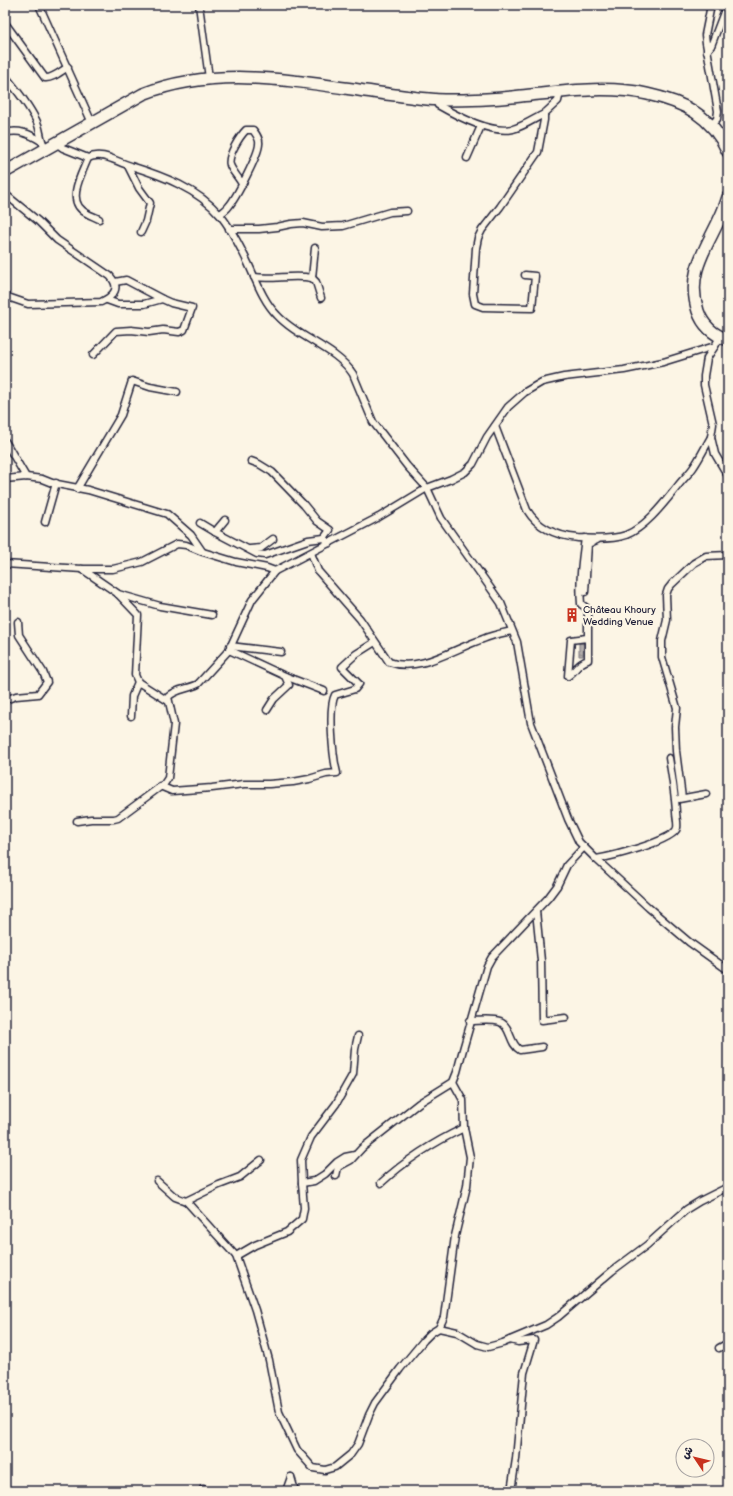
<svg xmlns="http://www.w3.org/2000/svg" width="733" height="1496" font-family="'Balsamiq Sans','Playpen Sans Arabic',sans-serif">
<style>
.water{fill:url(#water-waves);stroke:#78757e}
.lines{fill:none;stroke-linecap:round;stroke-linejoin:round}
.street-casing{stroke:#22223b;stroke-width:9}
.highway-casing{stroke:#22223b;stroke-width:14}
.street{stroke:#fcf5e5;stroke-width:6}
.highway{stroke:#fcf5e5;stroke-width:11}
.labels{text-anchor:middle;stroke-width:4;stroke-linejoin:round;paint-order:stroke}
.poi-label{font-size:10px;fill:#22223b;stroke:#fcf5e5;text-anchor:start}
</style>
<defs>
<pattern id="water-waves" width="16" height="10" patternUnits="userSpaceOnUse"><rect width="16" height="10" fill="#b2adab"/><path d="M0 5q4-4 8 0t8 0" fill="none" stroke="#908c8c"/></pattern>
</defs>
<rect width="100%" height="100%" fill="#fcf5e5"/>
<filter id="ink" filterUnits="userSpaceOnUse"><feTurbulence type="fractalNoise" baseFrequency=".025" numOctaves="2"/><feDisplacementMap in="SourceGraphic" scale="8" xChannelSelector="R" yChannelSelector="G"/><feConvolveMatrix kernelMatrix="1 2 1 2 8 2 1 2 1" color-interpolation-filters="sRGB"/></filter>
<g filter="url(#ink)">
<path class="water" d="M579 643H584L583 656H579Z"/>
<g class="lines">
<defs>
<g id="street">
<path d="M39 5 92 123"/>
<path d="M199 5 209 78"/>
<path d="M711 5 705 35 706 43 718 111 717 119 711 125"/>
<path d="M5 23 45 78C52 79 61 71 68 67"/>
<path d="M707 51 711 46 724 12H728"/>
<path d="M5 76C16 89 28 104 36 120 41 129 39 139 46 149"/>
<path d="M436 99 438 105C457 116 491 134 513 129 524 126 534 119 544 114"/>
<path d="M5 133C19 129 30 134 41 141"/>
<path d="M56 143 63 148 88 158C103 151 116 162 131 166 163 176 198 189 220 215 232 229 240 247 248 263 256 280 263 301 277 315 298 338 336 348 353 374L373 422 407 466 427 488 441 518 501 603 517 642 531 723 568 819 579 842 596 859 649 908 689 942 728 970"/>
<path d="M88 158C83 172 67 197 82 210 86 214 93 216 99 219"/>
<path d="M467 158 481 126"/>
<path d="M128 166 139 188 150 203 146 221 141 232"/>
<path d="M5 194 38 221 57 240 110 276C121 288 114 296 101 302L28 304 5 296"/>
<path d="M220 214C223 212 227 209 229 206 236 198 259 154 259 144 260 139 256 134 253 130H246C240 136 227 156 230 165 232 171 239 178 242 184"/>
<path d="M229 229H259L277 227 291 224 303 223 322 227 343 226 390 212 407 211"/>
<path d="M525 275 535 276 532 308 483 307 475 304 473 294 476 248 478 238 482 230 500 207 538 152 544 120V114L558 101 560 92"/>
<path d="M254 277C274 280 293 274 312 278L316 282 321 298"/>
<path d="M312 278 315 248"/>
<path d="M107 300 118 304H144L162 299 126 280 115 282"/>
<path d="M715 346 707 358 704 376V385L713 424 711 437 715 454 728 476"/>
<path d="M93 355 116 331 131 330 149 332 163 330 179 332 184 330 192 308 171 303 162 299"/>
<path d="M495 426 527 510C538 528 557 536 578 538 593 539 612 540 626 535 646 527 664 503 677 487 682 480 688 475 693 468 700 458 705 447 711 437"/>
<path d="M5 441 26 477"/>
<path d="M251 461 259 464 272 472 304 505 317 521 330 530 324 538"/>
<path d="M5 479 26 477 42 479 52 483 88 490 167 514 191 535 202 551"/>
<path d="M77 489 121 415 132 381 150 387 177 392"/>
<path d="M225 520 215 532 257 554 265 555 308 540 324 538 330 543"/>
<path d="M45 522 56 483"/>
<path d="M200 523 215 532"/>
<path d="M585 538C582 560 579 582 581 604L588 609V660C576 664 577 670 568 676L571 640 587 638"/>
<path d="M250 549 261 548 273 539"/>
<path d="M311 553 318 571 360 619 389 662C420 673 453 649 483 639 492 635 503 633 512 631"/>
<path d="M5 564 82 569H113L142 562 177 544 186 545 203 552 236 562 267 568 275 571 379 517 427 488 451 479 465 472 473 464 487 437 508 407 525 392 542 382 564 377 624 370 663 362 715 346 720 337"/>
<path d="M82 569 117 593 138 615 135 675 138 682 168 701"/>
<path d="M585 592 588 544 597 540"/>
<path d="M118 594 160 606 212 615"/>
<path d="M230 646 281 652"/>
<path d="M229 650 285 676 324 691"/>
<path d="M5 700 16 696 38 694 47 682 43 672 19 635 18 622"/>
<path d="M267 710 274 699 289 685 285 676"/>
<path d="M131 716 132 696 138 682"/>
<path d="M160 786 172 791 212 788 244 784H269L293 782 309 779 326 774 337 773C333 758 328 708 335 695L355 689 359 684 342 667 356 654 375 642"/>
<path d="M682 798 676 751 675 727 677 708 662 657V641L667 620 666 595 668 589 672 584 694 563 706 556 728 555"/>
<path d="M679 799 706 794"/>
<path d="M77 821 91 819H114L118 818 164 784 168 778 174 724 168 697C175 689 189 689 198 684L229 650 252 600 275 571"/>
<path d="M596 859C609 857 674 841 677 828 678 823 676 817 676 812 675 794 672 776 669 758"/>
<path d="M536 911 541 961 542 1020 566 1017"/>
<path d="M470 1021C479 1021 491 1019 500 1022 511 1026 509 1044 520 1050L542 1047"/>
<path d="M355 1155 345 1157 337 1162 325 1174 314 1181 302 1183 301 1160 311 1137 336 1104 353 1074 355 1049 358 1036"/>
<path d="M336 1176 338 1167 351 1160 362 1148 419 1103 453 1082 457 1072 462 1053 487 966 492 957 548 898 557 886 567 865 584 847"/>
<path d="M157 1181 175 1197 186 1201 236 1256 255 1310 269 1360 279 1412 297 1450 313 1468 325 1470 335 1467 351 1454 358 1444 369 1415 375 1403 400 1369 424 1340 431 1333 439 1328 444 1317 455 1236 467 1186 470 1157 464 1128 463 1100 453 1082"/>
<path d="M381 1183C406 1160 434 1142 464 1128"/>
<path d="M186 1201 219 1185 240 1177 261 1160"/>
<path d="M236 1256 255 1245 287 1232 302 1219 304 1208 302 1183"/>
<path d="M439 1328 457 1332 477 1344 488 1347 503 1343 546 1325 558 1317 612 1271 647 1245 687 1209 700 1201 728 1187"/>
<path d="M510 1340 518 1342 534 1340 524 1373 516 1459 511 1491"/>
<path d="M719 1348 728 1343"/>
<path d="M291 1477 295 1491"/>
<path d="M203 1489V1491"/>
<path d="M286 1491 291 1477"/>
</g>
<g id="highway">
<path d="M5 172 143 94C225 62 312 85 395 95 412 97 428 100 444 100 470 100 496 99 521 96 562 92 606 85 647 94 684 102 712 116 728 152"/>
<path d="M728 197C717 237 683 266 698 311 703 326 714 335 728 340"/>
</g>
</defs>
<use href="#street" class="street-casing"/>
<use href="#highway" class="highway-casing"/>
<use href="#street" class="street"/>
<use href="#highway" class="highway"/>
</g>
</g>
<defs>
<symbol id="building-bare" viewBox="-9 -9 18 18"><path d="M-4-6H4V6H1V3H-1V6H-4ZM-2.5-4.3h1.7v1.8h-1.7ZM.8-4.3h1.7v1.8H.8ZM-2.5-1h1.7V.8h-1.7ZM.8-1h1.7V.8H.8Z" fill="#c8321e" stroke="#fcf5e5" stroke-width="2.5" paint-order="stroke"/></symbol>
</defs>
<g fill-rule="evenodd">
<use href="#building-bare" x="562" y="605" width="20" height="20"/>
</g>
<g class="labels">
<g class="poi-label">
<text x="583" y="613">Château Khoury<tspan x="583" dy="12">Wedding Venue</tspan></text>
</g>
</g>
<rect width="733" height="1496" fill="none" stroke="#fcf5e5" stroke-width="20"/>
<rect x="10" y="10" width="713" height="1476" fill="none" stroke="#22223b" stroke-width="1.5" filter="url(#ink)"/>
<g transform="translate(695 1458) rotate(305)"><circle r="19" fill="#fcf5e5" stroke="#a5a1a1"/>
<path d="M0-3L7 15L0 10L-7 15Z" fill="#c8321e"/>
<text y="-6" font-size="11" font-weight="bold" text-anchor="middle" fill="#22223b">ش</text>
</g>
</svg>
